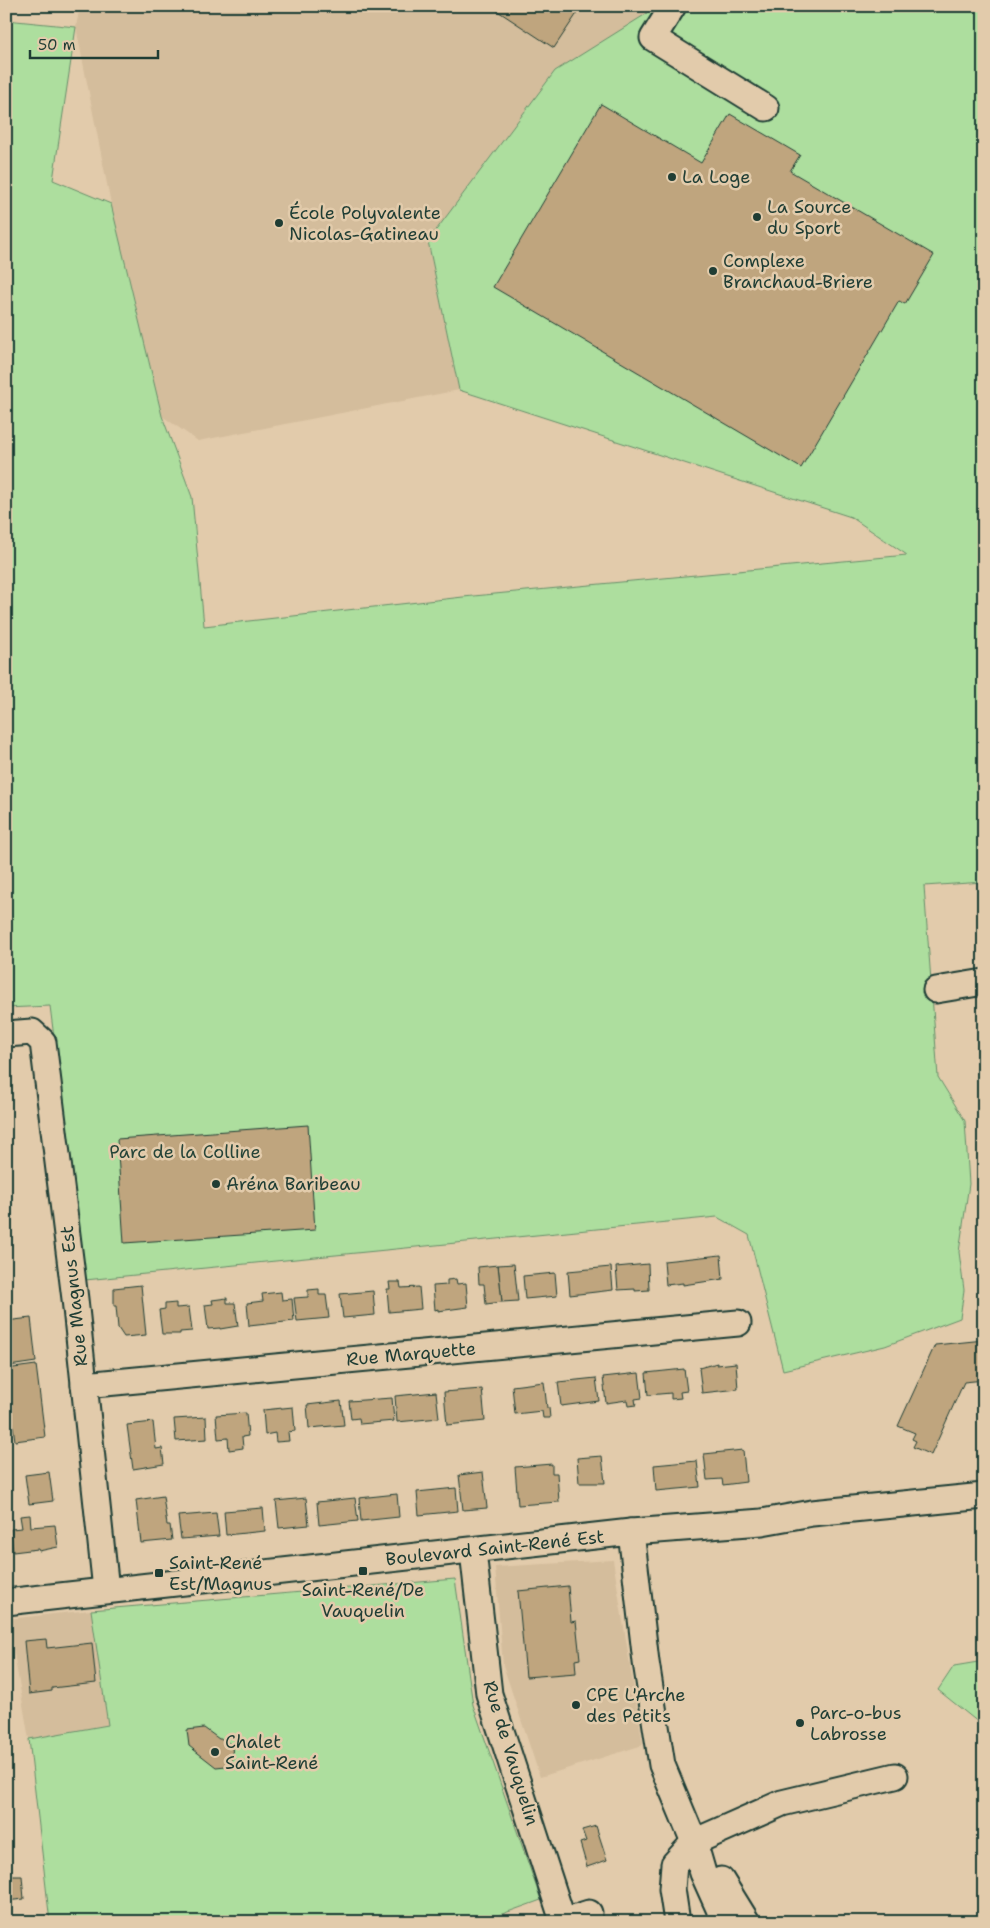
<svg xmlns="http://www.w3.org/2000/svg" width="990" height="1928" font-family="'Shantell Sans',sans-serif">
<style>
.built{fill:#d4bd9c}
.green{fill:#adde9e;stroke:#668e69}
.building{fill:#bfa57e;stroke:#1f3d34}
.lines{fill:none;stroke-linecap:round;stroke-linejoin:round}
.minor-casing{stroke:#1f3d34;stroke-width:29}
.minor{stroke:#e2cbab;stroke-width:25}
.poi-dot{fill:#1f3d34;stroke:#e2cbab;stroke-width:2}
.labels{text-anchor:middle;stroke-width:5;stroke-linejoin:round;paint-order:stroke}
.poi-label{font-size:18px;fill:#1f3d34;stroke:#e2cbab;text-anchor:start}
.park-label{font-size:18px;fill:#264539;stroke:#e2cbab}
.street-label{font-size:18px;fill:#1f3d34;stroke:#e2cbab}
</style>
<rect width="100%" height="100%" fill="#e2cbab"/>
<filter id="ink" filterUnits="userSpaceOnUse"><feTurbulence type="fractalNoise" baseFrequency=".02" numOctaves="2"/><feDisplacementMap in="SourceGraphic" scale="10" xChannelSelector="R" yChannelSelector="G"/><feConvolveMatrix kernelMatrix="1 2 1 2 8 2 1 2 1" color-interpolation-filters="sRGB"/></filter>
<g filter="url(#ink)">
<g class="built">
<path d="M80 6H651L646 14 428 241 459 390 198 441 162 416 111 204 76 27Z"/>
<path d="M613 1560 643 1745 540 1777 503 1665 495 1567Z"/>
<path d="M91 1610 108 1725 29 1739 8 1619Z"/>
</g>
<g class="green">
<path d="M651 6H984V882L924 886 938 1077 965 1121 969 1184 959 1252 964 1290 960 1318 885 1346 783 1370 749 1235 717 1217 85 1280 50 1006 6 1008V20L76 27 53 180 111 204 162 416 192 497 204 626 463 597 907 555 851 517 459 390 428 241 555 71 646 14Z"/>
<path d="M455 1579 473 1705 541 1900 480 1922H50L29 1739 108 1725 91 1610Z"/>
<path d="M984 1661V1727L938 1690 954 1666Z"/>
</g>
<g class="building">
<path d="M490 6H582L554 48Z"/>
<path d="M601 104 701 163 730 114 800 155 790 171 934 255 905 304 899 301 801 468 493 287Z"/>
<path d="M308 1125 315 1230 124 1243 117 1139Z"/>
<path d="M721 1255 723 1279 683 1285V1283L666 1285 664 1261Z"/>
<path d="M514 1264 518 1301 502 1302 498 1265Z"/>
<path d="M648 1264 649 1290 635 1291V1289L618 1290 616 1267Z"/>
<path d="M498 1265 502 1302 486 1304 484 1284H479L478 1267Z"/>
<path d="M611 1267 613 1290 570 1295 568 1271Z"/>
<path d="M555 1273 557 1296 525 1299 523 1276Z"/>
<path d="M456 1279 457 1284 466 1283 468 1307 438 1311V1309L435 1310 433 1286 447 1285V1280Z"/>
<path d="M389 1282H400L401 1288 419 1287 421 1309 389 1312 387 1289H390Z"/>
<path d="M141 1285 146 1335 124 1337 118 1328 116 1306H114V1288Z"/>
<path d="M319 1289V1295H326L329 1318 297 1321 294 1298 308 1297V1290Z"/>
<path d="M373 1291 375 1315 343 1318 340 1294Z"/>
<path d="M281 1292 282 1300 292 1299 294 1321 249 1326 247 1303 263 1301 262 1294Z"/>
<path d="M227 1298V1303H235L238 1326 220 1329V1328L208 1329 205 1305 213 1304 212 1300Z"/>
<path d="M176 1303V1308L189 1307 192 1331 180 1332V1334H162L159 1310 165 1309V1304Z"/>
<path d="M31 1318 36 1362 9 1366 6 1321Z"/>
<path d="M984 1340V1380L964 1382 931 1455 913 1447 916 1441 912 1439 915 1433 898 1426 935 1345Z"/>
<path d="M717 1363V1365L736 1363 738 1389 702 1393 699 1368Z"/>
<path d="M36 1365 45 1437 15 1441 10 1401H6V1369Z"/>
<path d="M684 1369 687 1391 680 1392 681 1398 671 1399V1393L648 1395 646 1373Z"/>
<path d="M639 1373 642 1398 635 1399 636 1405 628 1406 627 1400 606 1403 603 1377Z"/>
<path d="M596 1378 599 1401 561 1406 558 1382Z"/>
<path d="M544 1382 547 1408H549L550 1418H543L542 1411 515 1414 512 1386Z"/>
<path d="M482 1389 485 1421 447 1425 444 1392Z"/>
<path d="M436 1392 439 1418 397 1422 395 1396Z"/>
<path d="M392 1398 394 1421 360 1424 359 1418 351 1419 349 1401Z"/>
<path d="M341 1401 344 1425 309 1428 307 1405Z"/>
<path d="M293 1407 295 1431 288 1432 289 1441 276 1442 275 1433 265 1435 263 1410Z"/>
<path d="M246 1413 248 1436 242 1437 243 1448 229 1450 228 1438 218 1439 216 1415Z"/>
<path d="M206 1417 207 1439 176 1441 174 1419Z"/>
<path d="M153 1422 156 1449 162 1448 164 1464 133 1469 127 1425Z"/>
<path d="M743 1450 746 1482 723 1485 722 1479 707 1480 704 1454Z"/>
<path d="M602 1456 605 1483H579L577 1458Z"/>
<path d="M697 1461 700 1487 656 1491 654 1465Z"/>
<path d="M552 1464V1473H557L559 1502 518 1505 515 1467Z"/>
<path d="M49 1472 53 1501 29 1504 25 1475Z"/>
<path d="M483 1472 487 1508 463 1510 459 1475Z"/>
<path d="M456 1488 458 1511 419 1515 417 1492Z"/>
<path d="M397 1494 399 1517 361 1521 359 1498Z"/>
<path d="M163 1496 167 1525H170L172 1540 141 1543 136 1500Z"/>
<path d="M306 1498 309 1525 279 1528 276 1501Z"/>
<path d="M355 1498 358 1521 319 1525 317 1502Z"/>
<path d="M263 1508 265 1531 226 1535 224 1511Z"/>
<path d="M216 1513 219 1536 181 1539 178 1516Z"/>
<path d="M30 1515 31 1527 55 1525 58 1547 39 1551 38 1549 13 1552 11 1529 22 1528 20 1516Z"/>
<path d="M568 1586 571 1622 576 1621 580 1659 575 1660 576 1673 526 1677 518 1591Z"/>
<path d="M46 1639 47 1648 92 1643 96 1683 52 1688V1691L29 1694 24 1641Z"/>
<path d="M204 1728 219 1739H224L232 1746 233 1758 226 1766 216 1767 189 1746 187 1730Z"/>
<path d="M596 1826 607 1860 587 1867 580 1843 586 1841 582 1830Z"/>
<path d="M6 1876H22L24 1899 6 1901Z"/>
</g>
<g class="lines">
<defs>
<g id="minor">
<path d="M673 6 653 38 766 108"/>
<path d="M936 990 984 982"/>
<path d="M6 1034 32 1032 43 1042 75 1299 106 1590"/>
<path d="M84 1385 738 1323"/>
<path d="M631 1532 646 1662 662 1765 694 1842 703 1873 725 1922"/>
<path d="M473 1551 489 1694 563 1921"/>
<path d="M6 1602 631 1532 762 1522 812 1513 984 1496"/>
<path d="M721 1880 747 1922"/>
<path d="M561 1922 589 1913"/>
<path d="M677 1922 672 1889 674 1864 694 1842 782 1803 895 1776"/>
</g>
</defs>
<use href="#minor" class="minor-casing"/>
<use href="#minor" class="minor"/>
</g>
</g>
<g class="poi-dot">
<circle cx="672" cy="177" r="5"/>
<circle cx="757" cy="217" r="5"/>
<circle cx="279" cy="223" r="5"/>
<circle cx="713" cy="271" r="5"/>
<circle cx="216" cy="1184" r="5"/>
<rect x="358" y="1566" width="10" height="10" rx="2.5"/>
<rect x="154" y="1568" width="10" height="10" rx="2.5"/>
<circle cx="576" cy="1705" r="5"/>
<circle cx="800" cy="1723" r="5"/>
<circle cx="215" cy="1752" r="5"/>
</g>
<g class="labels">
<g class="poi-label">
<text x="682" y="183">La Loge</text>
<text x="767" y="213">La Source<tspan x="767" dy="21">du Sport</tspan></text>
<text x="289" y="219">École Polyvalente<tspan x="289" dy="21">Nicolas-Gatineau</tspan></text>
<text x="723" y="267">Complexe<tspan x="723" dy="21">Branchaud-Briere</tspan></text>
<text x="226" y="1190">Aréna Baribeau</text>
<text x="169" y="1569">Saint-René<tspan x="169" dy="21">Est/Magnus</tspan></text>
<text x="363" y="1596" text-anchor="middle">Saint-René/De<tspan x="363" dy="21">Vauquelin</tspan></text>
<text x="586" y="1701">CPE L'Arche<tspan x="586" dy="21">des Petits</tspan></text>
<text x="810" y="1719">Parc-o-bus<tspan x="810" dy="21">Labrosse</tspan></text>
<text x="225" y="1748">Chalet<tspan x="225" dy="21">Saint-René</tspan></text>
</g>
<g class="park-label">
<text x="185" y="1158">Parc de la Colline</text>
</g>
<g class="street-label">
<text transform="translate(74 1296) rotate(-96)" y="6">Rue Magnus Est</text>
<text transform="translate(411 1354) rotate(-5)" y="6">Rue Marquette</text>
<text transform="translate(495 1548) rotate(-6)" y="6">Boulevard Saint-René Est</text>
<text transform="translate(511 1753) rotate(73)" y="6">Rue de Vauquelin</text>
</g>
</g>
<rect width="990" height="1928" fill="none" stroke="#e2cbab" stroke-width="25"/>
<rect x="12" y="12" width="965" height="1903" fill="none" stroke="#1f3d34" stroke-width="2" filter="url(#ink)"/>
<path d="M30 50v8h128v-8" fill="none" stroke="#1f3d34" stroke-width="2.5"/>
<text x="38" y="50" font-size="15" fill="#1f3d34" stroke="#e2cbab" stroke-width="4" paint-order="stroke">50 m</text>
</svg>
